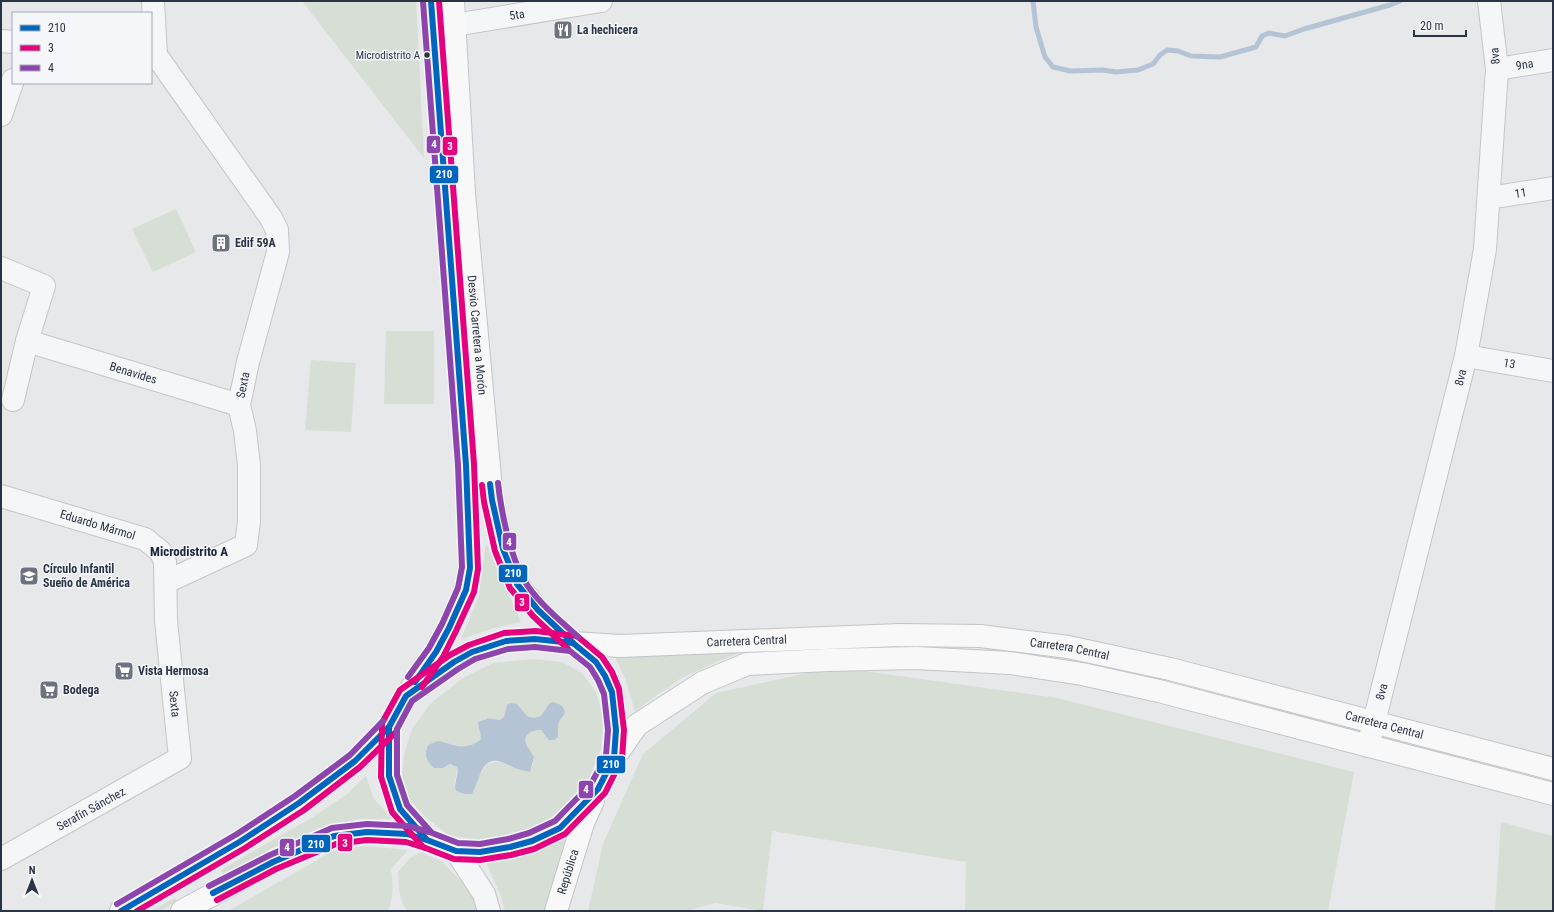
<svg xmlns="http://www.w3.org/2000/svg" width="1554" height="912" font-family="'Roboto Condensed',sans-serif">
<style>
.green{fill:#d6ded6;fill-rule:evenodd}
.water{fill:#b4c4d5}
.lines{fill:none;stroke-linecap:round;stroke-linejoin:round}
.stream{stroke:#b4c4d5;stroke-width:5}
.minor-casing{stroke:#c4c6c8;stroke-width:24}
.major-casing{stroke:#c2c5c8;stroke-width:24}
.minor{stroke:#f5f6f7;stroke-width:22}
.major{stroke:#f8f8f8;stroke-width:22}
.bus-1-casing{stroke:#f4f6f9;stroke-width:9}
.bus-2-casing{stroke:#f4f6f9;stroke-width:9}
.bus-3-casing{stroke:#f4f6f9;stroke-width:9}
.bus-1{stroke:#0065bd;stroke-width:6}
.bus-2{stroke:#e5007d;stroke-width:6}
.bus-3{stroke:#8e44ad;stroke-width:6}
.bus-dot{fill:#2b3445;stroke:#f4f6f9;stroke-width:1.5}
.labels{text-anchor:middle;stroke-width:3;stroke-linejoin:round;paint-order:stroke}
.bus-label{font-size:11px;fill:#2b3445;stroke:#f4f6f9;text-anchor:end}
.street-label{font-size:12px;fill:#2b3445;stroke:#f4f6f9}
.poi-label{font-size:12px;font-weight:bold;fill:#2b3445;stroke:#f4f6f9;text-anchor:start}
.neighbourhood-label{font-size:13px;font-weight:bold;fill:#1d2536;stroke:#f4f6f9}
.line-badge{stroke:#f4f6f9;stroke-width:1.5}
.badge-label{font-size:11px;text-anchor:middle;font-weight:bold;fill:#fff}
</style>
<rect width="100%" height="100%" fill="#e6e8ea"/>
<g class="green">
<path d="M302 1H416L424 158Z"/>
<path d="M176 209 196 252 153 272 132 229Z"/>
<path d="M386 331H434V404H384Z"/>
<path d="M311 360 356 363 351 432 305 430Z"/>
<path d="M486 543 521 622 494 628 461 639 479 595Z"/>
<path d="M748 650 718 661 678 680 635 711 625 678 615 657Z"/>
<path d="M533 659 562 662 582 673 596 692 604 719 601 749 585 789 549 819 515 836 488 841 450 836 423 815 409 799 402 777 404 754 412 729 431 703 463 678 493 663ZM517 704 528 717H539L545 712 547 707 564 716 560 720 549 739 541 730C517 729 528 750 533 764L530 769C526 769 520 770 517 769 502 764 505 759 487 764L479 776 454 786C455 777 464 759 446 766L439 741C453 744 469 752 481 739V730L478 726 487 718 500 720 504 718 507 705Z"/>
<path d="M835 667 1057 698 1354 772 1328 911H965L966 862 772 831 763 911 715 903 687 911H588L603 844 643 754 716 693Z"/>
<path d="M366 776 374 799 393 819H359L319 829 272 848 224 876 221 870 313 817 346 795Z"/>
<path d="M1501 822 1553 836V911H1495Z"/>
<path d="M567 832 545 911H505L501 896 485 860Z"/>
<path d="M365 846 408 850 391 869C393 883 394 897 388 911H228L333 851Z"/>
<path d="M421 852 441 861 470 890 479 911H408C398 901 399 885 398 872L410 858Z"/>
<path d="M175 898 177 901 160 911H151Z"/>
</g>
<path class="water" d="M553 702 561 705 565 711C564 716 563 716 560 720 557 725 558 732 558 737L554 740H549L541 730C534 730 523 733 526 743 527 748 532 752 534 757L530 772C526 771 521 770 517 769 505 764 491 753 482 770 478 778 476 786 472 794H465L456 791C453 782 460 774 457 767L450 764 443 768H434C426 761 424 755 428 745 431 744 434 742 438 741 442 741 446 743 450 744 461 748 473 747 481 739 481 731 478 728 478 722L487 719V718L500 720 504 717 507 705 510 703 517 704 528 717C543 719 542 714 549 704Z"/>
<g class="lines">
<path class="stream" d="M1033 1 1036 27 1045 57 1053 67 1070 71 1103 70 1116 72 1138 70 1153 64 1160 55 1167 50 1178 51 1191 56 1220 57 1256 47 1262 36 1269 33 1285 36 1304 29 1390 5 1400 1"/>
<defs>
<g id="minor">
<path d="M153 1 156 55 271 218 277 230 278 252 248 362 239 405 245 431 249 465V522L246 545 166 582"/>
<path id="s1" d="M436 28 601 1"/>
<path d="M1 41 13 42"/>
<path id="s2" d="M1497 69 1553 60"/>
<path d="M1 115 13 80"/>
<path id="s3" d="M1489 198 1553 188"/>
<path d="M1 268 44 286 27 341 13 400"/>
<path id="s4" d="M27 341 239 405"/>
<path id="s5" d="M1466 356 1553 371"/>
<path id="s6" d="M1 496 145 539 161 552 165 562 166 621 180 758 1 859"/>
<path id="s7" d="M1368 746 1466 356 1485 249 1497 69 1489 1"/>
<path d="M456 851 484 894 489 911"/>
</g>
<g id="major">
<path id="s8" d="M453 1 464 193 492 500 503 549 517 584 538 610 573 643 620 646 900 635 980 636 1068 647 1170 669 1553 769"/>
<path d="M535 639 573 643 596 662 605 676 612 692 616 730 614 758 598 789 560 828 532 841 510 847 480 852 456 851 427 840 400 809 389 776V727L406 696 454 662 472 652 506 641Z"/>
<path d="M406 696 436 652 449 628 466 590 470 568 466 465 431 1"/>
<path d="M614 758 637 725 702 683 747 664 828 660 916 658 1010 663 1082 674 1159 691 1553 794"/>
<path d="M121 911C201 865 283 820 355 761 367 751 378 738 389 727"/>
<path d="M182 911 273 862 334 836 367 832 407 834 427 840"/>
<path id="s9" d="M556 911 583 823 593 801"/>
</g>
</defs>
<use href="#minor" class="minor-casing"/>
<use href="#major" class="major-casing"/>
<use href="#minor" class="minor"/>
<use href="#major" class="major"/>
<defs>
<g id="bus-1">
<path d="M490 484 492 500 503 549 517 584 538 610 573 643"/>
<path d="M535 639 573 643 596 662 605 676 612 692 616 730 614 758 598 789 560 828 532 841 510 847 480 852 456 851 427 840 400 809 389 776V727L406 696 454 662 472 652 506 641Z"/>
<path d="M415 682 436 652 449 628 466 590 470 568 466 465 431 1"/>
<path d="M213 893 273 862 334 836 367 832 407 834 427 840"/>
<path d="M121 911 241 841 299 803 355 761 389 727"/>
</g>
<g id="bus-2">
<path d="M482 485 484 502 495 551 510 588 533 616 568 649"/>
<path d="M536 631 577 636 602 657 612 672 619 689 624 730 622 759 605 793 565 834 534 849 511 855 480 860 454 859 423 847 392 812 381 777 382 723 400 690 450 655 469 645 504 633Z"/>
<path d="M422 687 443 657 456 631 474 592 478 569 474 464 439 1"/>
<path d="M217 900 276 869 336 844 367 840 406 842 425 848"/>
<path d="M137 911 245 848 304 810 360 767 395 733"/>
</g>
<g id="bus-3">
<path d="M498 483C501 511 510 555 524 580 536 601 561 621 578 637"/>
<path d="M535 647 570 651 590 667 598 680 604 694 608 730 606 756 591 784 555 821 529 833 508 839 480 844 458 843 432 833 407 805 397 775V729L412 701 458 669 475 659 508 649Z"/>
<path d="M408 677 429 648 442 624 458 588 462 567 458 465 423 2"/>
<path d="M209 886 270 855 332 828 367 824 408 826 429 832"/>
<path d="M117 904 237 834 295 796 350 755 383 721"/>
</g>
</defs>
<use href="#bus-1" class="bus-1-casing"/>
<use href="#bus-2" class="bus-2-casing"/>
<use href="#bus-3" class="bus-3-casing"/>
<use href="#bus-1" class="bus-1"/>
<use href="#bus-2" class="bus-2"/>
<use href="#bus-3" class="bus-3"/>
</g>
<defs>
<symbol id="restaurant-square" viewBox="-11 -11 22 22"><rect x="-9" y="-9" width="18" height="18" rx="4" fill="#6c737f" stroke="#f4f6f9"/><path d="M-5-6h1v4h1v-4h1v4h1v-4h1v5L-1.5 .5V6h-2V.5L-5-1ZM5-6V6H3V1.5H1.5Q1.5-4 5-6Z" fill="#fff"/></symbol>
<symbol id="building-square" viewBox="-11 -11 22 22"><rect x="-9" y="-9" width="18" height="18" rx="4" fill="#6c737f" stroke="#f4f6f9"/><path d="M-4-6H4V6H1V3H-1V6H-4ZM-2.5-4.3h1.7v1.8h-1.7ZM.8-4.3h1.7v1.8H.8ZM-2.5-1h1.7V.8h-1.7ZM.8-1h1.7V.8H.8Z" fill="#fff"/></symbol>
<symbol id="school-square" viewBox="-11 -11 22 22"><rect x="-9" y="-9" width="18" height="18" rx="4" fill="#6c737f" stroke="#f4f6f9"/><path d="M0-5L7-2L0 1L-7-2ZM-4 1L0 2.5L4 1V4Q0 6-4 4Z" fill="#fff"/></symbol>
<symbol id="supermarket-square" viewBox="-11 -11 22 22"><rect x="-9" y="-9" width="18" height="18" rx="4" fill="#6c737f" stroke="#f4f6f9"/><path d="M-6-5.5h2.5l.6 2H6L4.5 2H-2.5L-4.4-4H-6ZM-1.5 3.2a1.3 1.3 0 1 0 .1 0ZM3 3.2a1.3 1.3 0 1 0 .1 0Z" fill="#fff"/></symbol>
</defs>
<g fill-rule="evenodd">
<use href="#restaurant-square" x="552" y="19" width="22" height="22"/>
<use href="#building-square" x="210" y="232" width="22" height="22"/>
<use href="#school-square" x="18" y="565" width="22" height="22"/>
<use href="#supermarket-square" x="113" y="660" width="22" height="22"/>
<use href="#supermarket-square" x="38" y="679" width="22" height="22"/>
</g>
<circle class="bus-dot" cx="427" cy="55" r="3.5"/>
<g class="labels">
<g class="bus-label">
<text x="420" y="59">Microdistrito A</text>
</g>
<g class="street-label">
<text dy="4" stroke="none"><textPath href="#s1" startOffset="82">5ta</textPath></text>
<text transform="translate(1495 56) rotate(-96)" y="4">8va</text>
<text dy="4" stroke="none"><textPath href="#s2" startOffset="28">9na</textPath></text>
<text dy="4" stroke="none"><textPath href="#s3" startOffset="32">11</textPath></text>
<text dy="4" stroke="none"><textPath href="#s8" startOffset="335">Desvio Carretera a Morón</textPath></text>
<text dy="4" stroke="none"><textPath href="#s5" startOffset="44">13</textPath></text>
<text dy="4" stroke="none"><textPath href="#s4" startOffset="111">Benavides</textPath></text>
<text dy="4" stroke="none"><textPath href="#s7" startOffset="380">8va</textPath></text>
<text transform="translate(243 385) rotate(-78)" y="4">Sexta</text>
<text dy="4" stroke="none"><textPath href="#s6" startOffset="101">Eduardo Mármol</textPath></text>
<text dy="4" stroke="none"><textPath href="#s8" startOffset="844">Carretera Central</textPath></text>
<text dy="4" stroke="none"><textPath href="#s8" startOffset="1168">Carretera Central</textPath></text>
<text dy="4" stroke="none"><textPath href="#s7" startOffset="56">8va</textPath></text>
<text dy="4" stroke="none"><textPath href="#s6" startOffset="324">Sexta</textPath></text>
<text dy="4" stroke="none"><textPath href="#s8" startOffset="1492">Carretera Central</textPath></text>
<text transform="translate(91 809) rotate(-29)" y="4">Serafín Sánchez</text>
<text dy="4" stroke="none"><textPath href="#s9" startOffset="41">República</textPath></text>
</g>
<g class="poi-label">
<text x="577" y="34">La hechicera</text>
<text x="235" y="247">Edif 59A</text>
<text x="43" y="573">Círculo Infantil<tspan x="43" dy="14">Sueño de América</tspan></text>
<text x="138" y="675">Vista Hermosa</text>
<text x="63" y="694">Bodega</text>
</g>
<g class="neighbourhood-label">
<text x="189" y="556">Microdistrito A</text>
</g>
</g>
<g class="line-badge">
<rect x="426" y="135" width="15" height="19" rx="4" fill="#8e44ad"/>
<rect x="442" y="136" width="16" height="20" rx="4" fill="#e5007d"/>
<rect x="429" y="165" width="30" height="19" rx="4" fill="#0065bd"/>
<rect x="502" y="532" width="15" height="19" rx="4" fill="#8e44ad"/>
<rect x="498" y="564" width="30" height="19" rx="4" fill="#0065bd"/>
<rect x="514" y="593" width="16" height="19" rx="4" fill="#e5007d"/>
<rect x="596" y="755" width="30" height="19" rx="4" fill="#0065bd"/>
<rect x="578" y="780" width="16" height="19" rx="4" fill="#8e44ad"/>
<rect x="337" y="833" width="16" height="19" rx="4" fill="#e5007d"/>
<rect x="301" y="834" width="30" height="19" rx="4" fill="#0065bd"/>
<rect x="279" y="838" width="16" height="19" rx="4" fill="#8e44ad"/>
</g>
<g class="badge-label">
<text x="434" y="148">4</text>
<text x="450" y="150">3</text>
<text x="444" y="178">210</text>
<text x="509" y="546">4</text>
<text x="513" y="577">210</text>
<text x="522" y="606">3</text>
<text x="611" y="768">210</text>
<text x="586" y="793">4</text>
<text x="345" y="847">3</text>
<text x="316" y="848">210</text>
<text x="287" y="851">4</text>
</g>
<rect width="1554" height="912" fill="none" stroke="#2b3445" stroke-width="4"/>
<rect x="12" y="12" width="140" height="72" fill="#f4f6f9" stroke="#a4a8b1"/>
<rect x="20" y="25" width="20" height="6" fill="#0065bd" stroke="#a4a8b1"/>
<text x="48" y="32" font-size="12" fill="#2b3445">210</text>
<rect x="20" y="45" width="20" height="6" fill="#e5007d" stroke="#a4a8b1"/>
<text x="48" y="52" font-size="12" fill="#2b3445">3</text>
<rect x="20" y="65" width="20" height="6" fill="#8e44ad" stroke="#a4a8b1"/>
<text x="48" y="72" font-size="12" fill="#2b3445">4</text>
<g transform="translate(32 880)" stroke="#f4f6f9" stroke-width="3" paint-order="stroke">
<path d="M0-3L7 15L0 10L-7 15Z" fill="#2b3445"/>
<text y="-6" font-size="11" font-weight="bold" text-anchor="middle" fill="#2b3445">N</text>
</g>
<path d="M1414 30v6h52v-6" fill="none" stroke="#2b3445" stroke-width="2"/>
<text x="1420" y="30" font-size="12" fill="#2b3445" stroke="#f4f6f9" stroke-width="3" paint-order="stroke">20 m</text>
</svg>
